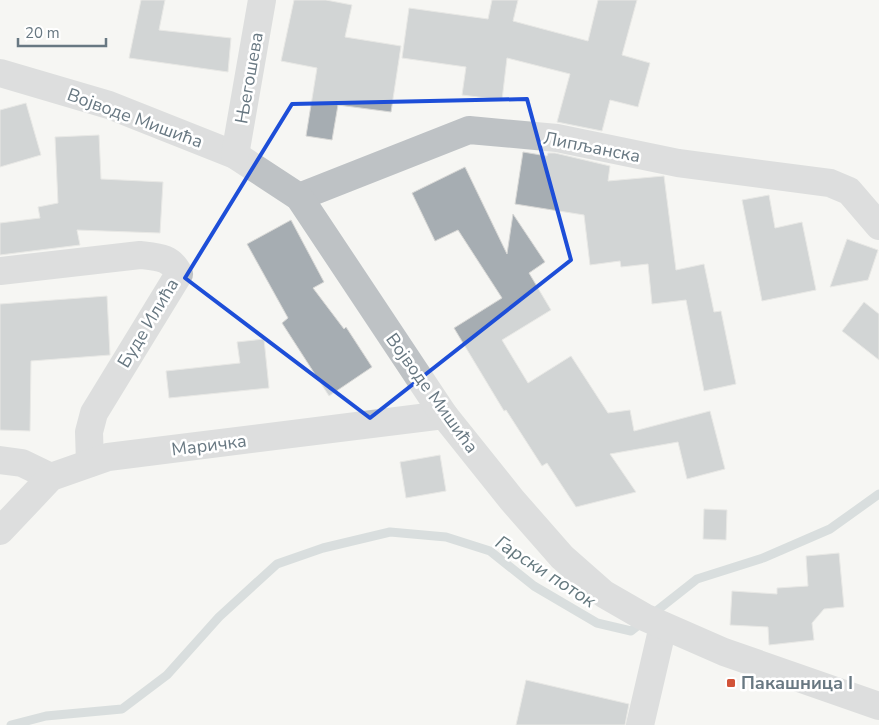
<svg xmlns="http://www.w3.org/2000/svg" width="879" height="725" font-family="'Nunito Sans',sans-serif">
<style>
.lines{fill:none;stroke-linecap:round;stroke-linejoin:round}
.stream{stroke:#b6c2c5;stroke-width:9}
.building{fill:#a6adb2;stroke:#d8d8d6}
.minor{stroke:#bec2c5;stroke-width:28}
.tertiary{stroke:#bec2c5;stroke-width:28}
.marked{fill:none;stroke:#1d4ed8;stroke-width:4;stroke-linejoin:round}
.poi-dot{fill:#d25338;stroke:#fff;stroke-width:2}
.labels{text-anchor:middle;stroke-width:5;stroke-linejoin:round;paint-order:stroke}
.street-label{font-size:18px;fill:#687882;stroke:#fff}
.poi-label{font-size:18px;font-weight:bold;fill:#687882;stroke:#fff;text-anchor:start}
.water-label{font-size:19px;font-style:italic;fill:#64787e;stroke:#fff}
</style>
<rect width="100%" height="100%" fill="#f6f6f3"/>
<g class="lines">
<path class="stream" d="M11 725 46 716 122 709 167 675 219 617 277 564 323 548 390 532 446 537 490 551 534 586 597 623 631 631 697 579 763 558 830 529 879 494"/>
</g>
<g class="building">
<path d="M141 0H165L159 30 231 38 228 72 129 58Z"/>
<path d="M294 0H326L352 5 345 37 401 46 391 112 338 105 332 140 306 136 317 68 281 61Z"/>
<path d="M492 0H518L513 21 588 41 598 0H637L622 55 650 63 638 107 610 100 602 131 557 122 570 74 507 58 502 100 462 95 466 67 402 58 409 8 488 19Z"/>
<path d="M26 103 41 155 0 167V110Z"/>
<path d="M99 135 101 179 163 182 160 233 77 230 80 245 0 255V223L40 218 38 207 58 203 55 137Z"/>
<path d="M523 152 547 156 548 153H555L610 166 608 181 664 176 676 270 704 264 714 312 721 311 736 384 704 391 686 300 652 304 648 264 621 267 620 261 590 265 584 215 515 204Z"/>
<path d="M465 167 507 254 513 214 545 262 529 273 551 310 502 340 528 383 571 356 608 413 630 410 634 431 710 411 725 469 687 479 678 442 610 454 636 492 576 507 547 463 542 466 506 410 504 411 454 328 502 298 458 230 435 241 412 193Z"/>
<path d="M769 195 775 228 802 222 816 290 762 301 742 200Z"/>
<path d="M291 220 324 282 313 288 344 329 346 327 372 367 329 396 282 323 288 318 247 244Z"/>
<path d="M847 239 878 250 868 280 830 287Z"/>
<path d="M107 296 110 355 31 361 30 431 0 430V304Z"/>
<path d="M864 302 879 314V360L842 331Z"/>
<path d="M264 339 269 388 169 398 166 371 240 363 237 342Z"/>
<path d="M440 455 446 491 406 498 400 462Z"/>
<path d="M704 509 727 510 726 540 703 539Z"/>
<path d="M839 553 844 607 824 609 812 623 814 640 769 645 768 627 730 625 732 591 777 594V588L808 586 806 556Z"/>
<path d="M526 680 629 704 625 725H516Z"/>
</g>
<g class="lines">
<g class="minor">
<path d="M299 197 469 130 557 138 678 163 830 183 849 191 879 226"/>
<path d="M0 271 140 255C158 257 171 257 179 274L94 413 89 432 90 463"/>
<path d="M0 460 22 463 51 477"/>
<path d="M0 531 51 477 108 457 444 415"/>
<path d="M640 725 663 626"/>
</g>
<g class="tertiary">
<path d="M0 73 109 105 235 155 299 197 444 415 512 500 562 557 604 594 644 617 724 652 879 706"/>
<path d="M235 155 262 0"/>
</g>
</g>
<path d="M0 0H879V725H0ZM527 99 571 260 370 418 185 278 292 104Z" fill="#f6f6f3" fill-opacity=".55" fill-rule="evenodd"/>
<path class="marked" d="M527 99 571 260 370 418 185 278 292 104Z"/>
<rect class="poi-dot" x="726" y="678" width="10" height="10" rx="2.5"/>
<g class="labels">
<g class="street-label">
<text transform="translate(249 78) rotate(-80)" y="6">Његошева</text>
<text transform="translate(135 118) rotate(20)" y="6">Војводе Мишића</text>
<text transform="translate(592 147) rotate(11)" y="6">Липљанска</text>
<text transform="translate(148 323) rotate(-59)" y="6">Буде Илића</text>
<text transform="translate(432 393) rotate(54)" y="6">Војводе Мишића</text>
<text transform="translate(209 445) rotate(-7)" y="6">Маричка</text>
</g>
<g class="poi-label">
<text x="741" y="689">Пакашница I</text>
</g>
<g class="water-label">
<text transform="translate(546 571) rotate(33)" y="7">Гарски поток</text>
</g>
</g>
<path d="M18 38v8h88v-8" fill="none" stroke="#687882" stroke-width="2.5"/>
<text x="25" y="38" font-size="15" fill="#687882" stroke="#ffffff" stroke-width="4" paint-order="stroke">20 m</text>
</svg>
